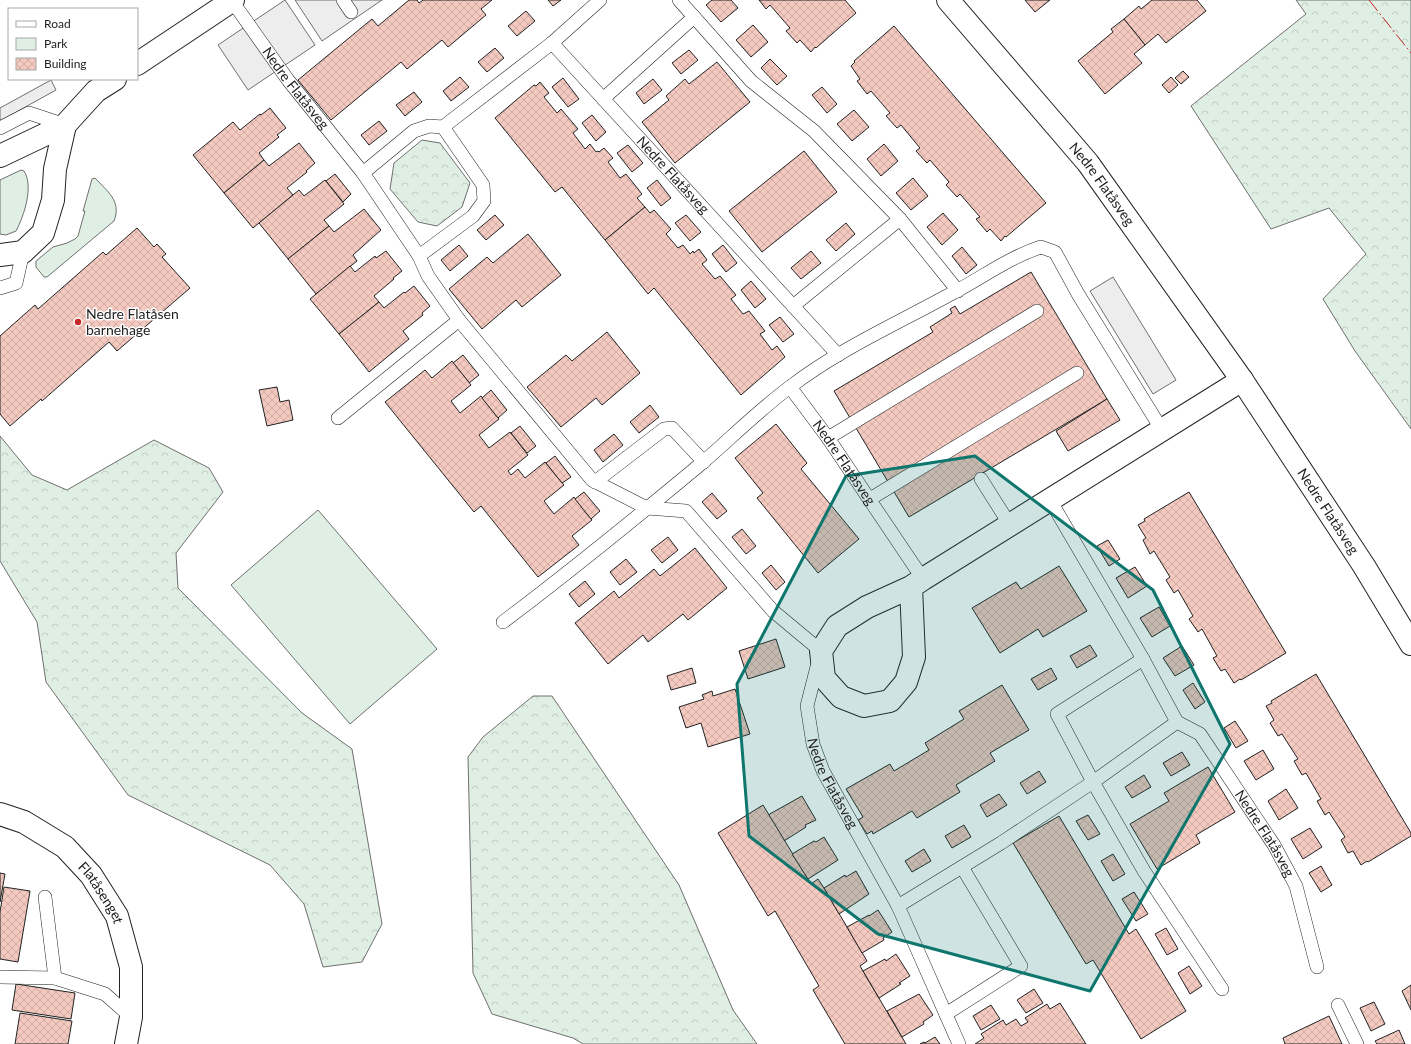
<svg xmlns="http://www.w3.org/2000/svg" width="1411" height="1044" font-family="Lato,sans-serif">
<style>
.green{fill:#e0efe3;stroke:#6f6f6f}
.forest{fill:url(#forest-crowns);stroke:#6f6f6f}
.parking{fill:#ededed;stroke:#6f6f6f}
.building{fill:url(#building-cross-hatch);stroke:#222}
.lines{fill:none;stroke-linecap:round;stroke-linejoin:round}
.service-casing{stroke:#222;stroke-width:14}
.minor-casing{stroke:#222;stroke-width:24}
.tertiary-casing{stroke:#222;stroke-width:24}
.service{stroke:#fff;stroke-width:13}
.minor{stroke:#fff;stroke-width:22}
.tertiary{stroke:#fff;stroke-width:22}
.power{stroke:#c62828;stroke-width:1;stroke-dasharray:14 3 2 3;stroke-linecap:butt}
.marked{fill:#0f766e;fill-opacity:0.2;stroke:#0f766e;stroke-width:3;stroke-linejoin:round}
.poi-dot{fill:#c62828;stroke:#fff;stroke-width:1.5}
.labels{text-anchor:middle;stroke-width:3;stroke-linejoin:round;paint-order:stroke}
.street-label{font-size:14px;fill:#222;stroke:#fff}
.poi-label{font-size:14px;fill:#222;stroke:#fff;text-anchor:start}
</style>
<defs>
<pattern id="forest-crowns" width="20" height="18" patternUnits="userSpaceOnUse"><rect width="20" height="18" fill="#e0efe3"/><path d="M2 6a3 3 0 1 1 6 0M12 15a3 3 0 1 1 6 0" fill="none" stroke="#c0cdc2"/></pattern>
<pattern id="building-cross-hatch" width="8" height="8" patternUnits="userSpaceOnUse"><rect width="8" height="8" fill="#f3c9c0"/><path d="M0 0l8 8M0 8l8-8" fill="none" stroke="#d0aca5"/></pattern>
</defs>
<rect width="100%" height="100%" fill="#fff"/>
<g class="green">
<path d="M21 170 24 171C34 186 24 216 16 231L6 235 0 234V180Z"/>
<path d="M95 178C107 191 122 201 114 221L47 277H44L36 267V261L53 247 67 243 75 239 78 236 85 211H83L92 179Z"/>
<path d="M318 510 437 649 350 724 231 585Z"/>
</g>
<g class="forest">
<path d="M1296 0H1411V429L1355 351 1323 299 1366 254 1329 208 1271 229 1191 106 1306 14Z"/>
<path d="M422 140 440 143 470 183 462 207 437 226 418 222 390 189 394 163Z"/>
<path d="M0 436 32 475 67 490 154 440 209 468 223 492 176 553 178 588 302 713 352 749 382 924 362 962 323 967 304 904 270 865 128 795 46 682 37 622 0 561Z"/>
<path d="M533 696H552L679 885 733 1010 757 1044H583L573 1038 492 1014 473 973 468 757 483 737Z"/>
</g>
<g class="parking">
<path d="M285 0 315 45 248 90 218 45Z"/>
<path d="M295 0H382L322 41Z"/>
<path d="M51 80 56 90 0 121V108Z"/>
<path d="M1113 277 1176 380 1153 394 1090 291Z"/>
</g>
<g class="building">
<path d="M409 0H417L419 3 423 0H492L481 9 486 15 448 47 442 40 407 69 401 62 331 120 298 80 372 19 378 26Z"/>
<path d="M548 0H561L553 6Z"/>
<path d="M712 0H731L738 8 721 22 706 5Z"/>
<path d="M759 0H845L856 13 816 48 815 47 811 52 800 40 797 43 786 31 790 28 770 5 766 9Z"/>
<path d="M1025 0H1050L1035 12Z"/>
<path d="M1152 0H1197L1206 11 1166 43 1158 34 1145 45 1124 19 1139 6 1141 9Z"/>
<path d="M526 11 535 21 517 36 508 26Z"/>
<path d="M1124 19 1145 45 1134 54 1142 63 1105 94 1078 61 1113 32 1111 29Z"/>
<path d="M753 25 768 42 751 57 736 40Z"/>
<path d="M894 26 1046 203 1006 237 1005 236 1001 241 990 229 987 232 976 219 980 217 960 194 957 197 946 185 949 182 930 160 927 163 916 151 920 148 901 125 897 128 886 116 890 113 871 91 867 94 857 81 860 79 851 66 855 62 854 61Z"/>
<path d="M495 48 504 58 487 72 478 62Z"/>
<path d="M689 50 698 60 681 74 672 63Z"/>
<path d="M770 59 787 76 777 85 761 68Z"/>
<path d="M717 62 750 102 675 163 642 122 669 100 666 96 685 79 689 84Z"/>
<path d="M1183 71 1189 77 1181 84 1175 78Z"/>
<path d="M460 77 469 87 451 101 443 91Z"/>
<path d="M1171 77 1178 85 1169 93 1162 85Z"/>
<path d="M563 78 579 99 568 107 552 87Z"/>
<path d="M653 79 662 90 644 104 636 93Z"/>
<path d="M540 82 549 93 544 97 557 113 561 109 578 129 573 133 585 149 590 144 596 152 598 151 599 152 604 148 613 158 608 162 620 178 626 174 642 194 637 198 645 207 605 240 562 187 555 192 495 118 534 85 536 86Z"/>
<path d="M822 87 837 104 827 113 812 95Z"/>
<path d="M414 92 422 102 405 116 396 105Z"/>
<path d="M270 108 286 128 277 135 279 137 259 153 264 160 224 193 193 155 233 122 240 130 260 114 261 115Z"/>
<path d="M854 110 869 127 852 141 837 124Z"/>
<path d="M592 115 606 132 596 141 582 123Z"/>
<path d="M379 121 387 131 369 145 361 135Z"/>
<path d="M299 143 315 163 306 171 307 172 287 188 293 195 253 228 224 193 264 160 269 166Z"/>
<path d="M884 144 898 161 881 176 867 159Z"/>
<path d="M628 145 643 163 632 172 617 153Z"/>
<path d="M804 151 837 192 762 252 729 211Z"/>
<path d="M335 174 351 194 343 202 326 181Z"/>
<path d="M913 178 928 196 911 210 896 193Z"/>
<path d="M325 180 344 204 324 220 329 226 288 259 259 223 299 190 304 196Z"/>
<path d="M657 180 671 198 661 206 647 188Z"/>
<path d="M645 207 650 213 654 210 671 229 666 234 678 248 683 245 690 254 693 251 694 253 699 249 707 260 702 264 715 279 720 276 736 295 731 299 743 314 749 311 765 331 760 334 772 350 777 346 785 357 741 395 654 288 648 294 605 240Z"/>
<path d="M364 209 381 230 353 255 357 261 316 294 288 259 329 226 334 232Z"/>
<path d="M943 213 958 230 942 245 927 227Z"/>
<path d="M495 215 504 225 486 240 477 230Z"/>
<path d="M686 215 701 232 690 241 675 223Z"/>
<path d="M846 223 855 234 836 251 826 240Z"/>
<path d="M137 228 154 247 157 244 166 254 162 257 190 288 117 351 109 342 42 401 41 399 10 426 0 414V336L35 305 38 309 103 252 106 255Z"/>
<path d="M528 234 561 275 522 307 516 300 482 329 449 289 487 257 493 263Z"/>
<path d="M459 245 468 256 450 271 441 260Z"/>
<path d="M723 245 737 263 726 272 712 254Z"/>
<path d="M962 247 977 265 966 274 952 256Z"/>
<path d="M386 251 402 271 393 278 394 279 374 296 379 302 339 334 310 299 350 266 355 272 375 256 376 258Z"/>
<path d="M811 251 821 263 801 279 791 268Z"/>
<path d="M1031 272 1107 399 909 517 834 391 933 332 930 327 952 313 950 309 955 306 960 314Z"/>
<path d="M751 281 766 299 755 308 741 290Z"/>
<path d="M414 286 430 306 422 313 423 315 403 331 409 339 369 372 339 334 379 302 384 308 404 292 405 293Z"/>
<path d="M780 317 794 334 783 342 769 325Z"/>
<path d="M607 332 640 373 602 405 596 398 561 427 527 387 566 355 572 361Z"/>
<path d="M463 355 479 375 469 383 453 363Z"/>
<path d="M452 361 471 385 451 401 460 413 481 396 499 419 479 435 489 448 510 432 528 455 508 471 511 475 518 469 525 478 545 462 564 485 544 501 554 514 574 497 592 520 572 536 579 545 538 577 481 506 474 512 385 402 425 370 432 378Z"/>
<path d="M277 387 280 402 289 400 293 420 267 426 259 390Z"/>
<path d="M491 390 507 410 498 418 482 398Z"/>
<path d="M1107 399 1120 420 1068 451 1056 431Z"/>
<path d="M650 405 659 417 639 433 630 422Z"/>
<path d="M776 424 807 463 801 469 859 539 818 573 757 498 763 493 735 458Z"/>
<path d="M520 426 536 446 527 453 511 433Z"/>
<path d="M614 434 623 445 603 462 594 450Z"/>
<path d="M555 456 571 477 562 483 546 463Z"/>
<path d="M584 492 600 511 591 519 575 499Z"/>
<path d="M1189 492 1286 653 1241 680 1240 679 1234 683 1225 669 1221 671 1213 658 1217 656 1202 629 1198 632 1189 619 1193 616 1178 590 1174 593 1166 580 1170 577 1154 551 1150 554 1143 540 1146 538 1138 525 1145 521 1144 519Z"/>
<path d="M712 493 727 511 717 519 702 502Z"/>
<path d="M742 529 756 546 746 554 732 537Z"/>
<path d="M668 537 678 550 662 563 651 550Z"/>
<path d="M1108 540 1120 559 1109 566 1097 546Z"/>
<path d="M695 548 727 588 688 620 683 614 648 642 643 635 608 664 575 623 614 591 619 598 654 569 660 576Z"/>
<path d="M626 559 637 572 620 585 610 572Z"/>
<path d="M771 565 785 582 776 590 762 573Z"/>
<path d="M1059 566 1087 611 1043 637 1038 629 1000 653 972 608 1016 582 1021 589Z"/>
<path d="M1135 567 1147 586 1128 598 1116 578Z"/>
<path d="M585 581 595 594 579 607 569 594Z"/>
<path d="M1159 607 1170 626 1152 637 1140 618Z"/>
<path d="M776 639 785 667 748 679 739 651Z"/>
<path d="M1090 645 1097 656 1077 668 1070 656Z"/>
<path d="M1182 646 1194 665 1175 676 1163 658Z"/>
<path d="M692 668 696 683 671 690 667 676Z"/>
<path d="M1051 668 1057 679 1038 690 1031 679Z"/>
<path d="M1316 674 1411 833V836L1368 862 1367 861 1361 865 1353 851 1348 853 1341 840 1345 837 1329 812 1325 815 1317 801 1321 799 1306 773 1302 775 1294 761 1298 759 1282 734 1278 736 1270 723 1274 720 1266 706 1272 703 1271 701Z"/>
<path d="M1193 683 1205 702 1195 709 1183 690Z"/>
<path d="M1002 685 1029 730 990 753 995 761 956 785 960 792 917 818 912 811 873 834 872 831 867 834 858 820 863 817 846 789 890 764 894 771 929 750 925 743 964 719 959 711Z"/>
<path d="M735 689 750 734 708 747 701 723 686 728 679 707 704 699 702 695 712 691 713 696Z"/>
<path d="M1235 721 1248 741 1236 748 1224 728Z"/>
<path d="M1263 750 1274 769 1256 780 1244 761Z"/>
<path d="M1182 752 1190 765 1171 776 1163 763Z"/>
<path d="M1208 767 1235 812 1196 835 1200 843 1157 869 1130 824 1169 801 1164 793Z"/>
<path d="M1039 771 1046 782 1027 794 1020 783Z"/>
<path d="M1144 775 1151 787 1132 798 1125 787Z"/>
<path d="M1286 789 1298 808 1279 820 1268 801Z"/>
<path d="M999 794 1007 805 987 817 980 805Z"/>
<path d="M802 796 816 820 805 825 806 827 784 841 768 815Z"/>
<path d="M763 805 811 884 818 879 824 888 867 961 860 966 906 1044H845L813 990 819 986 775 911 768 916 718 833Z"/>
<path d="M1088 815 1100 834 1088 840 1076 821Z"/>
<path d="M1059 816 1129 934 1136 929 1186 1011 1141 1039 1093 960 1086 964 1013 843Z"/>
<path d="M964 825 971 837 952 848 945 836Z"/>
<path d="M1310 828 1322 847 1303 859 1291 839Z"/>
<path d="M824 837 838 860 808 879 792 854 814 841 816 842Z"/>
<path d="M924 849 931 861 912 872 905 861Z"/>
<path d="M1113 854 1125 874 1113 881 1101 861Z"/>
<path d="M1321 866 1332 885 1321 892 1309 873Z"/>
<path d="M856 871 869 894 839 914 824 888 845 875 846 877Z"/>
<path d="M0 873 5 874 0 902Z"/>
<path d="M4 887 30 891 18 962 0 959V912Z"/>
<path d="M1134 892 1148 914 1136 921 1122 899Z"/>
<path d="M878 910 892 932 883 938 884 940 862 953 847 927 869 915V916Z"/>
<path d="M1166 928 1178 949 1167 955 1155 934Z"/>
<path d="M896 954 910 976 899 983 901 984 879 998 863 971 885 959 886 961Z"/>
<path d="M1189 966 1202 986 1190 994 1178 973Z"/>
<path d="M16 984 75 993 71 1019 12 1010Z"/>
<path d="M1411 985V1010L1402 991Z"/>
<path d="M1034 989 1043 1003 1026 1013 1017 1000Z"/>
<path d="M919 994 933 1015 923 1022 924 1024 902 1037 887 1011Z"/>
<path d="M1374 1002 1385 1024 1371 1031 1360 1008Z"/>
<path d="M1060 1003 1086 1044H975L984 1038 981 1034 1003 1020 1006 1025 1016 1019 1021 1026 1028 1022 1025 1018 1047 1004 1050 1009Z"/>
<path d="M991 1005 1000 1019 981 1030 973 1016Z"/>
<path d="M20 1013 72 1021 68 1044H15Z"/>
<path d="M1329 1016 1342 1044H1285L1283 1038Z"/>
<path d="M1399 1030 1405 1044H1377L1375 1041Z"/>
<path d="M935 1037 940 1044H920L924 1042 925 1043Z"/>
</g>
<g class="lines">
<defs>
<g id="service">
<path d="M343 0 351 12"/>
<path d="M679 0 751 81 814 131 900 219 958 291"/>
<path id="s1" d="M232 1 288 80 363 173 419 256 428 276 459 320 592 480 647 508 686 511 773 611 821 651 807 706 813 744 823 771 898 906 959 1044"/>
<path id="s2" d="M552 43 838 355"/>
<path d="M603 99 694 17"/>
<path d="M0 128 29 113 65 125"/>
<path d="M363 173 414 131 429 126 443 127 552 43 600 0"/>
<path d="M419 256 473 216 484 201 483 185 443 127"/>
<path d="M0 288 16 283 23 252"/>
<path d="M793 306 900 219"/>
<path id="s3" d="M790 387 828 438 923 579"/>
<path d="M338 418 459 320"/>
<path d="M828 438 1037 311"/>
<path d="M981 479 1010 525"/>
<path d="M595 482 664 429 672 428 704 462"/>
<path d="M870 499 1077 373"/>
<path d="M1050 500 1143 659 1177 722"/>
<path d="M503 622C571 571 637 517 702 463 731 438 759 410 790 387 838 350 894 325 947 296 979 280 1007 258 1041 247L1055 252 1078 294 1162 430"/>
<path d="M45 897 55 978"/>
<path d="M898 906 1001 843 1093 782 1057 714 1143 659"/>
<path d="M0 977 55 978 105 994 131 1017"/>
<path id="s4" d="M1222 989 1144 871 1093 782 1177 722 1200 734 1274 845 1296 886 1317 967"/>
<path d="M1338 1005 1357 1044"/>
<path d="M946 1014 1021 966 962 867"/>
</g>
<g id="minor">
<path d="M911 587 914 657 906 682 890 701 864 706 841 697 824 678 821 651 837 626 867 607 911 587 923 579 1242 380"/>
<path id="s5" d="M0 814 24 822 65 847 91 875 117 916 131 967V1017L126 1044"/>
</g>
<g id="tertiary">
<path id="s6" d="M948 0 1088 163 1242 380 1364 566 1411 644"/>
<path d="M137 64 233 0"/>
<path d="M0 156 65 125 96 91 115 79"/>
<path d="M0 255 23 252 43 233 53 200 55 169 65 125"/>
</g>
</defs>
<use href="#service" class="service-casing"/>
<use href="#minor" class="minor-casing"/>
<use href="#tertiary" class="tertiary-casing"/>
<use href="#service" class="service"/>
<use href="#minor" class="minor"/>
<use href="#tertiary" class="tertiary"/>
<path class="power" d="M1369 0 1411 53"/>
</g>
<path class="marked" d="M975 456 1153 590 1230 744 1090 991 878 934 749 836 737 684 846 476Z"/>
<circle class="poi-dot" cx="78" cy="322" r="4"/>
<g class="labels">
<g class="street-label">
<text dy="5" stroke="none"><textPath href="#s1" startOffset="108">Nedre Flatåsveg</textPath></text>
<text dy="5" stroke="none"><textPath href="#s2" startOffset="179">Nedre Flatåsveg</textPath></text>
<text dy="5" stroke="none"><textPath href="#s6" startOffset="240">Nedre Flatåsveg</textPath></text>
<text dy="5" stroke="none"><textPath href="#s3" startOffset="93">Nedre Flatåsveg</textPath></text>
<text dy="5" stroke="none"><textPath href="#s6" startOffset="638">Nedre Flatåsveg</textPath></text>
<text dy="5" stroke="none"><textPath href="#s1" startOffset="1035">Nedre Flatåsveg</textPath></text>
<text dy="5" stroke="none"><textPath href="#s4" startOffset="492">Nedre Flatåsveg</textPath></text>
<text dy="5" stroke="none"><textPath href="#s5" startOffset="132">Flatåsenget</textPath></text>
</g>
<g class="poi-label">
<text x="86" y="319">Nedre Flatåsen<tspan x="86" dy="16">barnehage</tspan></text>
</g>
</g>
<rect x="8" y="8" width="130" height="72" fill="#ffffff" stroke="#a7a7a7"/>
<rect x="16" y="21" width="20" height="6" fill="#ffffff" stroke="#a7a7a7"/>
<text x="44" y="28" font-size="12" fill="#222222">Road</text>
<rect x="16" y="38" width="20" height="12" fill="#e0efe3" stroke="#a7a7a7"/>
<text x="44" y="48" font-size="12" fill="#222222">Park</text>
<rect x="16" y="58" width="20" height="12" fill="url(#building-cross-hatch)" stroke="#a7a7a7"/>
<text x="44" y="68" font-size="12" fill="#222222">Building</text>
</svg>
